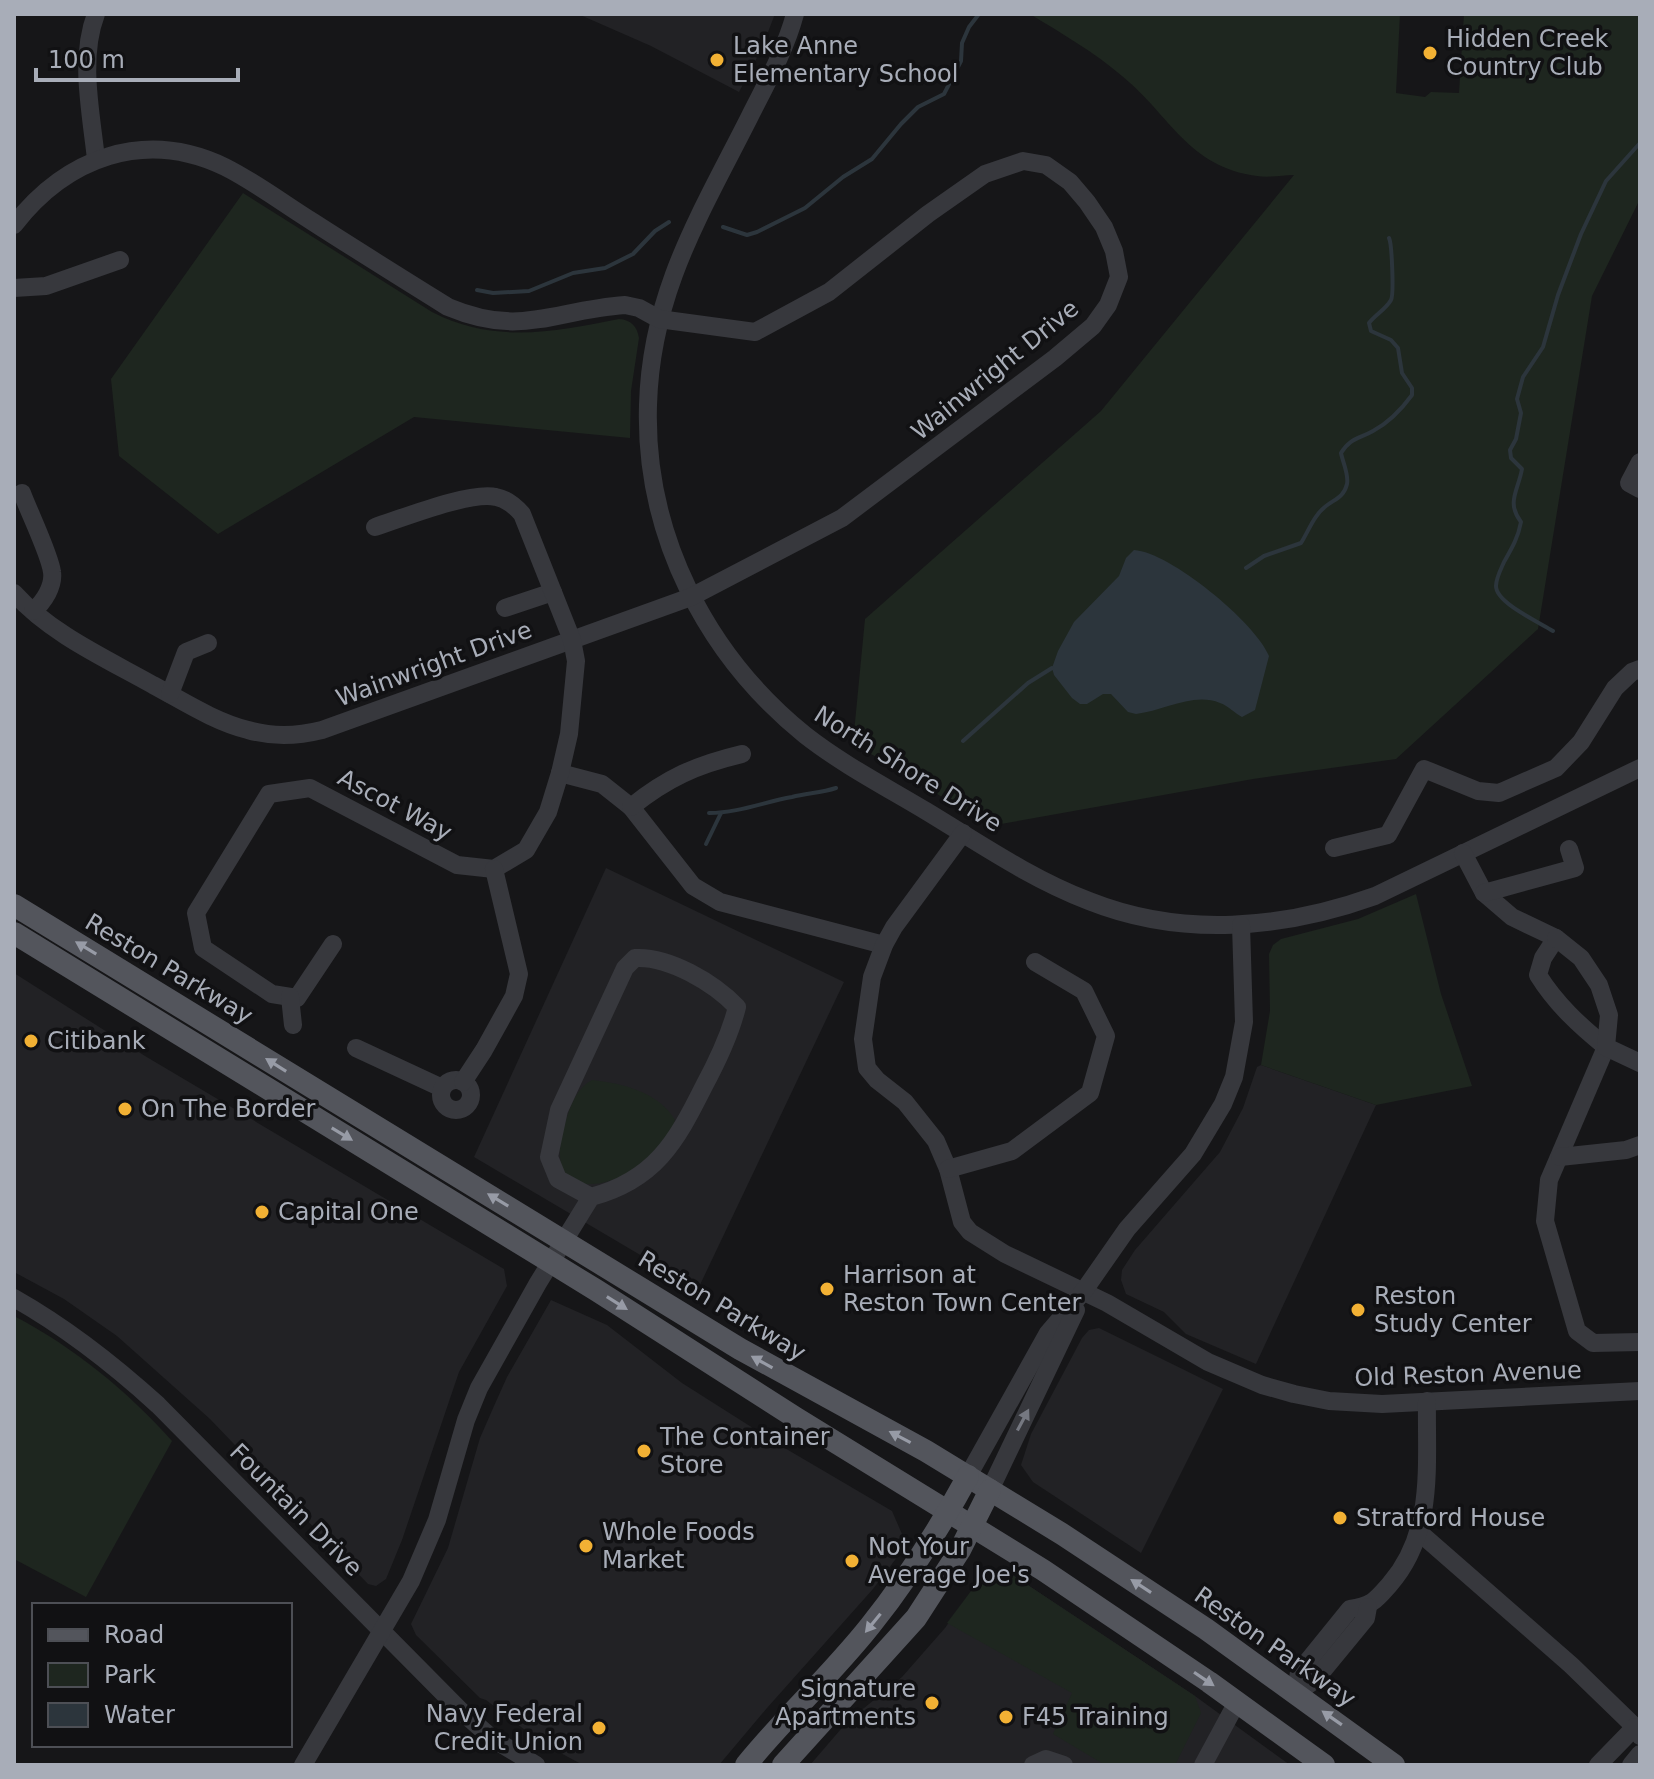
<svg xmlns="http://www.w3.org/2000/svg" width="1654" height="1779" font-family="'DejaVu Sans',sans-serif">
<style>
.built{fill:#222225}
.green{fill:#1e261f}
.water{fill:#2c353c}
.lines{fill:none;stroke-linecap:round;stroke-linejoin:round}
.stream{stroke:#2c353c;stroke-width:4}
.minor{stroke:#37383d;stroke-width:18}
.major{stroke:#53555c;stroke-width:22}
.oneway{fill:#979ba6}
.oneway2{fill:#757881}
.poi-dot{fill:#f2b134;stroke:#111113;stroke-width:3}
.labels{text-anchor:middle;stroke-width:7;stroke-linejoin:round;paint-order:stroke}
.poi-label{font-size:24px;fill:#a8adb8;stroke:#111113;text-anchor:start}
.street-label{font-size:24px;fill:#a8adb8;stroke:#111113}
</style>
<rect width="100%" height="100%" fill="#161618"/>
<g class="built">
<path d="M578 14H775L761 50 739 92 651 46Z"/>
<path d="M606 868 844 982 698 1289 474 1157Z"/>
<path d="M14 973 145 1056 504 1269 507 1286 459 1372 402 1540 386 1579 376 1586 368 1584 210 1419 117 1336 64 1299 14 1272Z"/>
<path d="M1261 1065 1376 1105 1256 1364 1186 1334 1164 1312 1126 1294 1121 1280 1122 1270 1135 1250 1220 1152 1243 1108 1257 1067Z"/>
<path d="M551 1300 607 1325 682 1383 783 1447 892 1511 902 1534 901 1552 873 1589 767 1708 719 1765H583L542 1743 486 1700 480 1698 416 1635 411 1624 448 1548 480 1438 494 1406 507 1377Z"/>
<path d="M1099 1328 1223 1389 1141 1553 1033 1482 1021 1465 1031 1434 1082 1338 1089 1330Z"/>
<path d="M1008 1572 1195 1696 1290 1765H810L847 1722 902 1677 945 1628 980 1579Z"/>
</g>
<g class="green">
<path d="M1030 14H1400L1396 93 1425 97 1431 92 1459 93 1464 14H1640V199L1592 296 1538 629 1396 759 1253 779 990 826 853 743 865 619 1101 411 1294 175C1282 175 1270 178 1257 176 1188 167 1170 115 1122 76 1094 52 1061 33 1030 14Z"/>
<path d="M243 193 432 312C494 344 554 332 619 319 631 320 637 326 639 338L631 391 630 438 414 417 218 534 119 456 111 379Z"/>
<path d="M1416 894 1441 994 1472 1086 1376 1105 1261 1065 1270 1011 1269 954 1273 945 1281 939 1358 919Z"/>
<path d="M592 1080C621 1083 659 1092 675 1120 673 1125 672 1132 669 1137 636 1188 534 1217 566 1120 571 1104 577 1088 592 1080Z"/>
<path d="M14 1316C75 1348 126 1390 172 1441L86 1597 14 1559Z"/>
<path d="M1008 1572 1195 1696 1201 1713 1175 1765H1105L1053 1734 1072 1693 947 1623 980 1579Z"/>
</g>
<path class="water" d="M1134 550C1170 552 1256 623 1269 656L1255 710 1242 717C1234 713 1229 706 1220 703 1193 692 1164 711 1136 714L1128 712 1111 694H1103L1087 704H1080L1072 698 1054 675 1052 668 1058 651 1074 622 1119 576 1126 558Z"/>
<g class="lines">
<g class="stream">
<path d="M723 227 747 235 757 232 805 208 843 177 872 159 901 124 918 107 944 94 961 61 962 43 969 27 979 14"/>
<path d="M477 290 493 293 529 291 573 273 605 268 633 254 655 231 669 222"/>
<path d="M1246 568 1264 556 1301 543C1309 530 1314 515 1326 506 1335 499 1344 497 1347 484 1349 475 1343 463 1341 453 1350 438 1359 439 1373 431 1390 422 1401 410 1412 395V388L1402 373 1398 348 1391 340 1371 331 1369 323C1375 315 1386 309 1391 300 1394 295 1392 244 1389 238"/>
<path d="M1553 631C1539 622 1496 603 1496 586 1496 578 1501 569 1504 562 1512 548 1518 538 1521 522 1506 502 1518 491 1522 469L1511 458 1510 450 1516 439 1521 413 1517 399 1523 377 1543 347 1558 295 1581 234 1606 181 1640 143"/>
<path d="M963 741 1028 683 1052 668"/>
<path d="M709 813C738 813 764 802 792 797 807 793 821 793 836 788"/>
<path d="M706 844 721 813"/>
</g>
<g class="minor">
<path d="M96 14C79 58 91 112 96 159"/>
<path d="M795 14C785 51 766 84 749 118 700 215 651 293 648 405 644 534 706 655 805 735 842 764 886 787 926 811 979 843 1031 879 1089 901 1182 938 1283 929 1375 896L1640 768"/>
<path d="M14 225C66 158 144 128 225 167 255 182 284 204 313 222 358 251 403 279 448 307 522 338 553 310 625 305L639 308 659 319 755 332 829 292 928 214 985 174 1023 161 1046 165 1070 182 1087 202 1104 227 1114 251 1119 277 1108 305 1093 326 1055 358 842 518 691 597 322 730C298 736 272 737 248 730 215 722 183 701 153 685 105 658 51 634 14 593"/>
<path d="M14 288 46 286 120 260"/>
<path d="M1640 462 1629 483 1640 489"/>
<path d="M22 493C29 512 50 555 52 572 54 586 44 602 33 611"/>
<path d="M505 608 553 592"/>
<path d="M170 694 186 652 208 643"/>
<path d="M560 773 602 784 631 807 693 886 720 902 884 945"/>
<path d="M631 807C667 778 696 765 742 754"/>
<path d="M963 833 894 927 884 945 872 977 863 1039 867 1068 877 1080 905 1102 936 1141 948 1169 962 1222 970 1232 1005 1254 1107 1303 1208 1362 1262 1385 1294 1394 1329 1401 1382 1404 1640 1391"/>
<path d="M1334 848 1388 835 1424 769 1478 791 1499 793 1556 768 1581 742 1615 688 1632 672 1640 669"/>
<path d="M1463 853 1484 893 1512 917 1556 938 1543 958 1538 975C1556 1004 1580 1026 1606 1047L1549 1180 1545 1221 1577 1331 1593 1343 1640 1342"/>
<path d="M1484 893 1575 868 1569 849"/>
<path d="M1556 938 1581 958 1599 985 1609 1015 1606 1047 1640 1063"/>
<path d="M333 944 297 998 272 994 203 948 196 913 269 794 310 788 457 865 494 869 526 850 548 812 560 773 569 734 576 661 572 640 522 514C515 506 507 499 496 497 470 491 403 518 375 527"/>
<path d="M290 997 293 1025"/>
<path d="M356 1048 442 1088"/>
<circle cx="456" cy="1095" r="15"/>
<path d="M463 1082 484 1050 514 996 519 974 494 869"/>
<path d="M1560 1157 1626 1150 1640 1145"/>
<path d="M948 1169 1012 1151 1090 1093 1106 1036 1084 991 1035 962"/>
<path d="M14 1298C67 1328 113 1364 158 1405L461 1711 493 1739 536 1765"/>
<path d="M968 1476 1048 1333 1083 1292 1127 1229 1193 1154 1223 1104 1234 1077 1244 1022 1241 925"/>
<path d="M990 1490 1076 1310"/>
<path d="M1420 1533 1571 1665 1635 1727 1640 1736"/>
<path d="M1296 1693 1299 1672 1350 1609C1372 1606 1376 1600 1390 1584 1435 1532 1426 1466 1427 1401"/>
<path d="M1296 1693 1315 1680 1366 1618 1368 1607"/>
<path d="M303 1765 411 1581 437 1520 466 1420 479 1388 538 1283 591 1197C655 1180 676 1142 704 1086 718 1060 730 1035 737 1007 714 983 669 956 635 958L625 968 559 1110 549 1157 558 1179 591 1197"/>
<path d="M1033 1765 1046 1759 1064 1765"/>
<path d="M1203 1765 1237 1702"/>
<path d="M1598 1765 1635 1727"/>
<path d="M1631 1765 1640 1754"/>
</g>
<g class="major">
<path d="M14 905 740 1349 926 1451 1062 1534 1206 1629 1394 1765"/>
<path d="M14 933 596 1290 796 1418 1043 1570 1209 1682 1324 1765"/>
<path d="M746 1765C785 1717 831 1675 870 1626 907 1580 939 1529 968 1476"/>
<path d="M783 1765 916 1618 960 1550 990 1490"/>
</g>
</g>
<defs><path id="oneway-solid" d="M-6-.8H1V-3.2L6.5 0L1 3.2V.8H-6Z" transform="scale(2)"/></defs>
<g class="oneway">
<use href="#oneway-solid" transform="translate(86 948) rotate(-149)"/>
<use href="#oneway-solid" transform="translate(276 1065) rotate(-148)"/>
<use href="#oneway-solid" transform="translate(342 1134) rotate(31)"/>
<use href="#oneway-solid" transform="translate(498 1200) rotate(-149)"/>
<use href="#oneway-solid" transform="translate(617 1303) rotate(32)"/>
<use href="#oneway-solid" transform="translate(762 1362) rotate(-151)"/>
<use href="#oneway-solid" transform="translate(900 1437) rotate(-152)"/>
<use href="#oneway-solid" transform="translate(1141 1586) rotate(-147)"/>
<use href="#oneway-solid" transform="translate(873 1623) rotate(129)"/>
<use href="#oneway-solid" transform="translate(1204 1679) rotate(34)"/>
<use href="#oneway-solid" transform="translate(1332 1718) rotate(-145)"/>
</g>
<use class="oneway2" href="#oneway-solid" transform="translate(1023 1420) rotate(-62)"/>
<g class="poi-dot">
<circle cx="1430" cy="53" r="8"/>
<circle cx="717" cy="60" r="8"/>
<circle cx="31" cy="1041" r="8"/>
<circle cx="125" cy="1109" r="8"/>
<circle cx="262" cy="1212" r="8"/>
<circle cx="827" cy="1289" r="8"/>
<circle cx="1358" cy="1310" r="8"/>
<circle cx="644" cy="1451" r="8"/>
<circle cx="1340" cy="1518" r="8"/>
<circle cx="586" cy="1546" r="8"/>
<circle cx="852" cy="1561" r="8"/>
<circle cx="932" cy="1703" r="8"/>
<circle cx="1006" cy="1717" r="8"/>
<circle cx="599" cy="1728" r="8"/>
</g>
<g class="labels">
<g class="poi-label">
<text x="1446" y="47">Hidden Creek<tspan x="1446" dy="28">Country Club</tspan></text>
<text x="733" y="54">Lake Anne<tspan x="733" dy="28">Elementary School</tspan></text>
<text x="47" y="1049">Citibank</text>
<text x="141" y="1117">On The Border</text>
<text x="278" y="1220">Capital One</text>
<text x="843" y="1283">Harrison at<tspan x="843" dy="28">Reston Town Center</tspan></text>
<text x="1374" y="1304">Reston<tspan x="1374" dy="28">Study Center</tspan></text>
<text x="660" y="1445">The Container<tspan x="660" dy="28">Store</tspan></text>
<text x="1356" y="1526">Stratford House</text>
<text x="602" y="1540">Whole Foods<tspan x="602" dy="28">Market</tspan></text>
<text x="868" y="1555">Not Your<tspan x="868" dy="28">Average Joe's</tspan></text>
<text x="916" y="1697" text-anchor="end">Signature<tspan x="916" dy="28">Apartments</tspan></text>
<text x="583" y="1722" text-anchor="end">Navy Federal<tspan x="583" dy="28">Credit Union</tspan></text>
<text x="1022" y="1725">F45 Training</text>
</g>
<g class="street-label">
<text transform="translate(995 370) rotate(-39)" y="8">Wainwright Drive</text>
<text transform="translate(434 664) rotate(-20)" y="8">Wainwright Drive</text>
<text transform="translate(908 769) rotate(32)" y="8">North Shore Drive</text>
<text transform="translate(395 805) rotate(28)" y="8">Ascot Way</text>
<text transform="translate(169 969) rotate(31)" y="8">Reston Parkway</text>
<text transform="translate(722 1306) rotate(31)" y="8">Reston Parkway</text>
<text transform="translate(1468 1374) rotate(-2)" y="8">Old Reston Avenue</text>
<text transform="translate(296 1510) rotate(45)" y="8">Fountain Drive</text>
<text transform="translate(1275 1647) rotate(35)" y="8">Reston Parkway</text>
</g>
</g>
<rect width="1654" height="1779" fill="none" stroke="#a8adb8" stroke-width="32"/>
<rect x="32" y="1603" width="260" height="144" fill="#111113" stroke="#4d4f55" stroke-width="2"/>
<rect x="48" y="1629" width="40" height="12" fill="#53555c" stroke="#4d4f55" stroke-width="2"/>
<text x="104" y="1643" font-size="24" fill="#a8adb8">Road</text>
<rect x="48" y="1663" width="40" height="24" fill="#1e261f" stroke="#4d4f55" stroke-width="2"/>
<text x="104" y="1683" font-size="24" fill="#a8adb8">Park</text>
<rect x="48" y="1703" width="40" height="24" fill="#2c353c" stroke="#4d4f55" stroke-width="2"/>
<text x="104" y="1723" font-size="24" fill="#a8adb8">Water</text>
<path d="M36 68v12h202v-12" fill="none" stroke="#a8adb8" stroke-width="4"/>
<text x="48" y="68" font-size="24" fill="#a8adb8" stroke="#111113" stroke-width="6" paint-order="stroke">100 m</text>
</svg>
